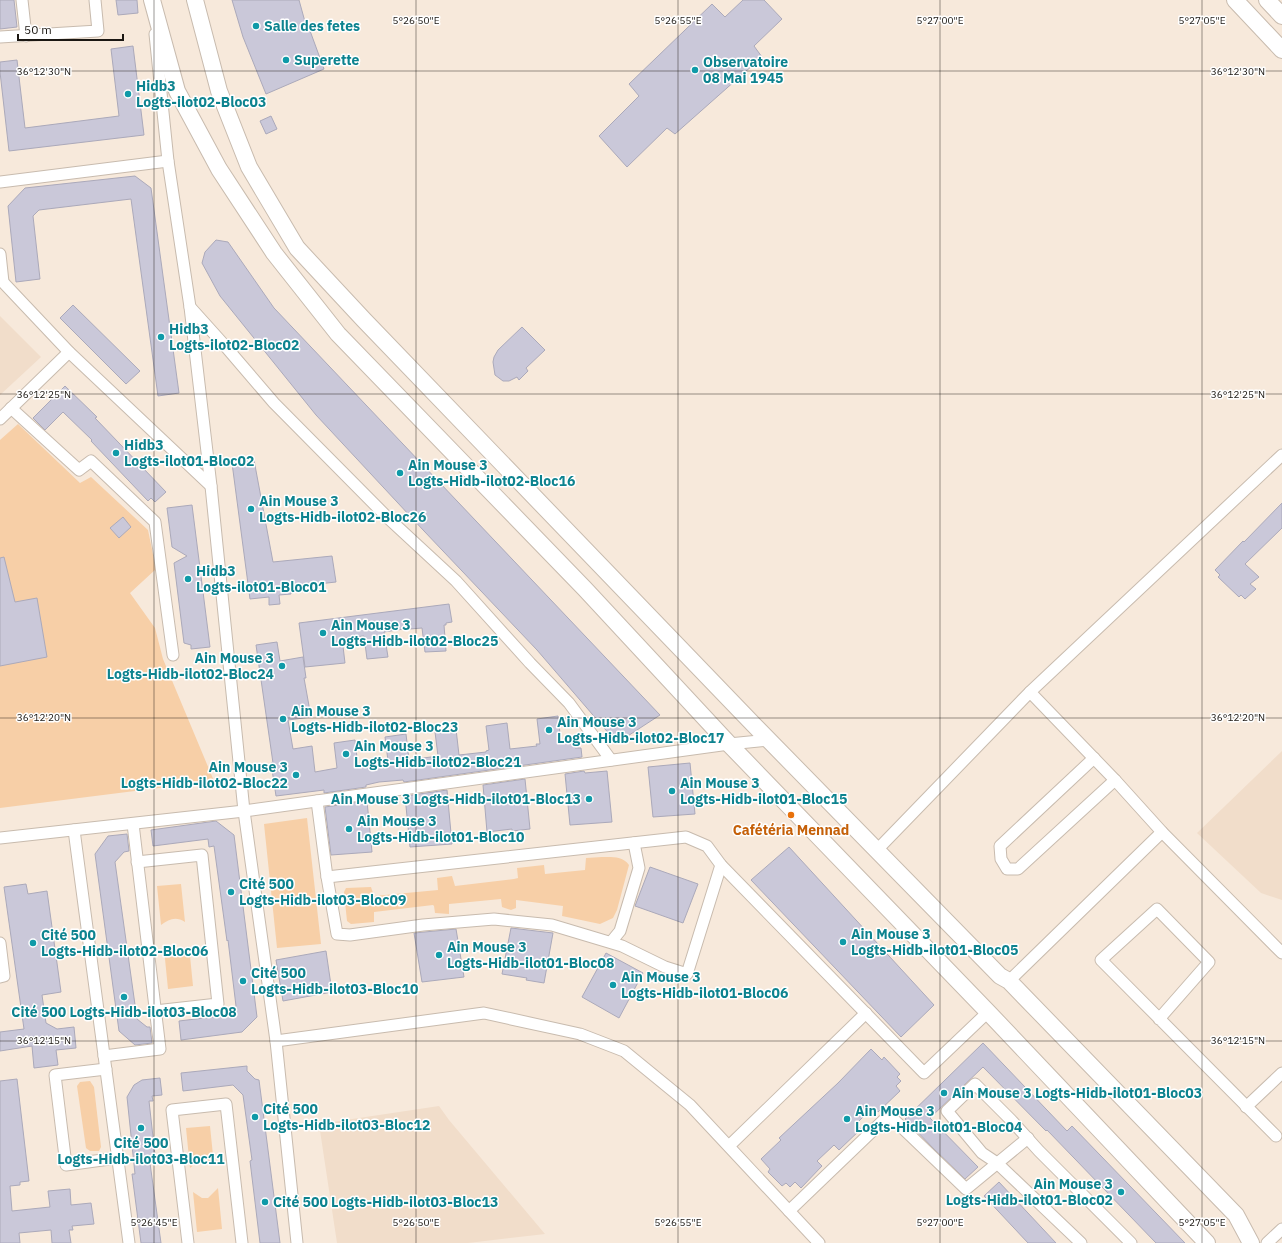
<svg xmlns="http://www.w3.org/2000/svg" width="1282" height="1243" font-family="'IBM Plex Sans',sans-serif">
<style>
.built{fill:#f1ddca}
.green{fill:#f7cfa7}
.building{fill:#cac8d9;stroke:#aba9ba}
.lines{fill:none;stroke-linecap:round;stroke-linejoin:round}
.street-casing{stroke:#c8bbae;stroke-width:13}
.secondary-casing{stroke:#c8bbae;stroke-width:18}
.street{stroke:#fff;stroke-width:11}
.secondary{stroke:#fff;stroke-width:16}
.ticks{fill:none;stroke:#1b1712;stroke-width:1;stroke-opacity:0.45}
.culture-dot{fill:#0f9aa8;stroke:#fff;stroke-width:1.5}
.food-dot{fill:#e8710a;stroke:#fff;stroke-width:1.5}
.labels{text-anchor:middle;stroke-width:3;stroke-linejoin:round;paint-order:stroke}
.culture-label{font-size:14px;font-weight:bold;fill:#0d838f;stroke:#fff;text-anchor:start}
.food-label{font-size:14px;font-weight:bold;fill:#c56008;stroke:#fff}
.ticks-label{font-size:10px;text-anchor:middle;fill:#1b1712;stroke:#fff;stroke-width:3;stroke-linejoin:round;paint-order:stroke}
</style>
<rect width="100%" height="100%" fill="#f7e9db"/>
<g class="built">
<path d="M0 316 41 357 0 395Z"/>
<path d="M1282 751V900L1261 893 1197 833Z"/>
<path d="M439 1106 449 1120 545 1234 468 1243H337L319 1124Z"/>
</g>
<g class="green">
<path d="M18 424 80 483 91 477 148 530 156 569 130 593 155 628 163 659 214 781 0 808V440Z"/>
<path d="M307 818 321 944 277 948 264 824Z"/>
<path d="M602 857C612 857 623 856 629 865L617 910 613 918 600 924 562 916 563 906 516 900V908L511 910 502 907 501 899 449 904V914L435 913 434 906 433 905 374 912V922L351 924 347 921 344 892 346 888 371 887 374 896 438 890 437 878 452 876 455 886 514 879 518 878 517 868 544 865 545 874 585 870 586 858Z"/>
<path d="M181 884 185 922C176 916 169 919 161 925L157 886Z"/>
<path d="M189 946 193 986 168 989 164 949 174 955H179Z"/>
<path d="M90 1081 94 1087 101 1147 99 1151H90L86 1148 77 1086 80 1082Z"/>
<path d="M210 1126 214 1165C205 1159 197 1161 190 1168L186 1128Z"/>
<path d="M218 1188 222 1229 197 1232 193 1192 202 1198H208Z"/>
</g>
<g class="building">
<path d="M0 0H14L17 27 0 29Z"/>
<path d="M116 0H137L138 13 118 15Z"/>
<path d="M232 0H299L307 29 309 28 324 69 266 94 243 37Z"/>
<path d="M743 0H764L782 19 754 46 762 57 675 134 667 128 627 167 599 136 639 96 629 84 712 4 725 17Z"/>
<path d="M133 46 144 135 9 151 0 72V62L17 60 25 128 119 116 111 49Z"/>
<path d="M271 116 277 129 266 134 260 121Z"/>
<path d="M135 176 151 188 179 393 158 396 131 199 39 210 33 216 40 279 16 282 8 206 25 188Z"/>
<path d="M216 240 228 242 274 308 660 715 617 743 537 650 424 531 316 415 220 296 202 263 205 252Z"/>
<path d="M73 305 140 371 126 384 60 318Z"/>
<path d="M522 327 545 350 526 368 528 371 519 380 517 377 509 381H503L495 375 493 362 494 357 498 350Z"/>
<path d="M65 386 97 417 95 418 166 492 155 502 151 498 148 501 91 441 92 440 63 412 45 430 33 418Z"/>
<path d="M254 460 273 562 332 556 336 582 291 587V594L279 595 280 604 269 605V597L250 599 232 463Z"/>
<path d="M1282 503V528L1245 564 1259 577 1250 584 1256 589 1245 599 1241 595 1239 597 1218 577 1220 575 1215 570 1243 541 1244 542Z"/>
<path d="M192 505 210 647 191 649V645L184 643 174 563 187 556 172 547 167 508Z"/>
<path d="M123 517 131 527 119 538 110 528Z"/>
<path d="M4 557 15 602 37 598 47 657 0 666V558Z"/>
<path d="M449 604 452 622 446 623V625H444L446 651 425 652 422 628 410 629V628L384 632 388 657 367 659 364 636 342 638 345 663 305 667 299 623Z"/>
<path d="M277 642 280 661 303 657 306 678H304L311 717 288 720 293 749 312 746 315 772 337 768 334 743 355 740 358 766 375 764 388 761 385 737 406 734 409 760 438 756 435 732 456 729 459 755 486 752V751L489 750 486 726 507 723 510 749 537 746 536 744H540L537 719 558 716 561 742 573 741 575 748H581L582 757 404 782 403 780 379 782 366 785V787L324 793V790L276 796 271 763H273L256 645Z"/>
<path d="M690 763 695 814 653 817 648 767Z"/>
<path d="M584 771 585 773 607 771 612 822 570 825 565 774Z"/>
<path d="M525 779 530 829 512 831V829L487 832 483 785Z"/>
<path d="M447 790 452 844 410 847 405 796Z"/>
<path d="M367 801 372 852 331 855 325 807Z"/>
<path d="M216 821 234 835 257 1017 242 1032 181 1040 179 1021 229 1015 236 1006 228 940 227 941 214 846 209 847 208 839 153 846 151 830Z"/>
<path d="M127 834 129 851 124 852 115 862 137 1019 147 1027H150L152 1043 135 1045 119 1031 95 854 108 836Z"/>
<path d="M789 847 934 1005 901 1037 751 880Z"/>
<path d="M650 867 698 884 683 923 635 906Z"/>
<path d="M26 884 28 894 47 891 61 992 42 995 46 1023 57 1029 74 1027 76 1048 56 1050 58 1065 34 1068 32 1046 0 1051V1032L24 1029 4 887Z"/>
<path d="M511 928 553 933 544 983 526 980 527 978 502 974Z"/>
<path d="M456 929 464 977 422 982 414 933Z"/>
<path d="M326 951 332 992 283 1001 276 960Z"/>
<path d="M606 953 643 973 619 1018 582 997Z"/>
<path d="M983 1043 1067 1131 1072 1126 1185 1243H1156L1047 1130 1046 1131 983 1067 930 1118 978 1167 965 1179 934 1149 905 1119Z"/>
<path d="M871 1049 882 1060 884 1057 900 1074 897 1077 901 1081 896 1086 900 1091 878 1112 873 1107 856 1124 861 1129 839 1150 834 1145 817 1161 822 1166 801 1188 795 1182 790 1187 786 1183 782 1186 768 1172 770 1169 761 1159 781 1140 779 1138 838 1083Z"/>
<path d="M247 1066V1071L255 1079 259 1080 280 1243H260L250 1161 252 1160 243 1095 233 1085 183 1091 181 1073Z"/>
<path d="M160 1078 162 1095 152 1096 153 1101H149L155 1155 149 1156 161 1243H141L132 1174H135L127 1097 134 1085 142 1080Z"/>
<path d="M17 1079 29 1181 20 1182V1185L10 1186 12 1211 50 1207 48 1191 70 1189 71 1205 91 1203 94 1224 72 1226 73 1230H69L71 1243H52L51 1230 19 1233 20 1243H0V1081Z"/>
<path d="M999 1182 1056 1243H1028L984 1196Z"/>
</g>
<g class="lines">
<defs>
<g id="street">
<path d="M22 0 26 36"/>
<path d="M155 34 168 161 190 307 211 486 244 811 276 1041 297 1243"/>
<path d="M0 37 98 31 95 0"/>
<path d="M0 182 168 161"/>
<path d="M0 254 3 282"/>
<path d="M0 279 69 352 211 486"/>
<path d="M190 307 226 347 274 403 388 518 456 581 530 663 569 703 611 760"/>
<path d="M11 408 79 470 91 461 155 522 173 655"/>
<path d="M0 419 69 352"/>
<path d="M1030 692 1115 780 1162 832 1282 953"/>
<path d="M1094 758 1000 846 1001 859 1007 869H1018L1115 780"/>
<path d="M317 801 327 877 337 934 350 935 423 925 494 919 552 925 622 946 665 967 687 974 721 865"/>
<path d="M74 830 129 1243"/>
<path d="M0 838 244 811 729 744 770 740"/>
<path d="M877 850 1030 692 1282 455"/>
<path d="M137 862 202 855 218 1004 155 1011"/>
<path d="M327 877 686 837 707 846 721 865 924 1073 988 1012"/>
<path d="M611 942 620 931 639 868 634 843"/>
<path d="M0 943 4 976 0 977"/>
<path d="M1009 981 1162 832"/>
<path d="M1159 1019 1209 962 1157 909 1101 960 1276 1136"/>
<path d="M276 1041 484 1013 580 1034 624 1051 690 1105 819 1243"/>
<path d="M104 1056 160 1049 133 824"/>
<path d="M106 1069 55 1075 66 1165 117 1158"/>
<path d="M1246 1107 1282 1073"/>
<path d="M729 1146 866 1013"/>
<path d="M789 1211 889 1115 966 1189 1028 1138"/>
<path d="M188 1243 172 1110 226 1104 242 1243"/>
<path d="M1081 1243 997 1163 982 1153 947 1111 975 1084 1011 1120 1039 1151 1131 1243"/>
<path d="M1267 1243 1282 1229"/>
</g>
<g id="secondary">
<path d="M152 0 177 91 219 169 274 253 338 334 585 589 729 744 988 1012 1207 1243"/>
<path d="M195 0 219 91 249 167 297 248 364 320 754 725 1000 976 1009 981 1236 1215 1251 1243"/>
<path d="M1235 0 1282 50"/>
<path d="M1267 0 1282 16"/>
</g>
</defs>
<use href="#street" class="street-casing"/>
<use href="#secondary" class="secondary-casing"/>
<use href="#street" class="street"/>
<use href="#secondary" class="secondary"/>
</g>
<path class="ticks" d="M154 0V1243M416 0V1243M678 0V1243M940 0V1243M1202 0V1243M0 71H1282M0 394H1282M0 718H1282M0 1041H1282"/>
<g class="culture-dot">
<circle cx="256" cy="26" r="4"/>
<circle cx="286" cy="60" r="4"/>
<circle cx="695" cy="70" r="4"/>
<circle cx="128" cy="94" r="4"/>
<circle cx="161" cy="337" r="4"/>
<circle cx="116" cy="453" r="4"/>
<circle cx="400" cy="473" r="4"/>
<circle cx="251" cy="509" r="4"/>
<circle cx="188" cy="579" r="4"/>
<circle cx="323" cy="633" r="4"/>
<circle cx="282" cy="666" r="4"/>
<circle cx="283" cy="719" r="4"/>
<circle cx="549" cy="730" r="4"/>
<circle cx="346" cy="754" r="4"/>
<circle cx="296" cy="775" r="4"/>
<circle cx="672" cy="791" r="4"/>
<circle cx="589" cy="799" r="4"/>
<circle cx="349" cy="829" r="4"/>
<circle cx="231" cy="892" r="4"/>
<circle cx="843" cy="942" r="4"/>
<circle cx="33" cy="943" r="4"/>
<circle cx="439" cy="955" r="4"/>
<circle cx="243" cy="981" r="4"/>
<circle cx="613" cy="985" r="4"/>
<circle cx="124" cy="997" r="4"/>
<circle cx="944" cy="1093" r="4"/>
<circle cx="255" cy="1117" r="4"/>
<circle cx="847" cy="1119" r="4"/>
<circle cx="141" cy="1128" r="4"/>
<circle cx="1121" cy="1192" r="4"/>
<circle cx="265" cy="1202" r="4"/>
</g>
<circle class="food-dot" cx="791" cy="815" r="4"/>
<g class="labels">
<g class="culture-label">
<text x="264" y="31">Salle des fetes</text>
<text x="294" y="65">Superette</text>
<text x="703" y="67">Observatoire<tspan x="703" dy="16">08 Mai 1945</tspan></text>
<text x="136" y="91">Hidb3<tspan x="136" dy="16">Logts-ilot02-Bloc03</tspan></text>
<text x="169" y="334">Hidb3<tspan x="169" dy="16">Logts-ilot02-Bloc02</tspan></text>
<text x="124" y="450">Hidb3<tspan x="124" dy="16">Logts-ilot01-Bloc02</tspan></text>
<text x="408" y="470">Ain Mouse 3<tspan x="408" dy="16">Logts-Hidb-ilot02-Bloc16</tspan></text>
<text x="259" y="506">Ain Mouse 3<tspan x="259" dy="16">Logts-Hidb-ilot02-Bloc26</tspan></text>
<text x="196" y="576">Hidb3<tspan x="196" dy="16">Logts-ilot01-Bloc01</tspan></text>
<text x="331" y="630">Ain Mouse 3<tspan x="331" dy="16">Logts-Hidb-ilot02-Bloc25</tspan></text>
<text x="274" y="663" text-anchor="end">Ain Mouse 3<tspan x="274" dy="16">Logts-Hidb-ilot02-Bloc24</tspan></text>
<text x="291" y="716">Ain Mouse 3<tspan x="291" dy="16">Logts-Hidb-ilot02-Bloc23</tspan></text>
<text x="557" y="727">Ain Mouse 3<tspan x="557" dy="16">Logts-Hidb-ilot02-Bloc17</tspan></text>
<text x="354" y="751">Ain Mouse 3<tspan x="354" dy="16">Logts-Hidb-ilot02-Bloc21</tspan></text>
<text x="288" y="772" text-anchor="end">Ain Mouse 3<tspan x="288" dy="16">Logts-Hidb-ilot02-Bloc22</tspan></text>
<text x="680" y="788">Ain Mouse 3<tspan x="680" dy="16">Logts-Hidb-ilot01-Bloc15</tspan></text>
<text x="581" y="804" text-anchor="end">Ain Mouse 3 Logts-Hidb-ilot01-Bloc13</text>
<text x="357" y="826">Ain Mouse 3<tspan x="357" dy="16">Logts-Hidb-ilot01-Bloc10</tspan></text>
<text x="239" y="889">Cité 500<tspan x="239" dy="16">Logts-Hidb-ilot03-Bloc09</tspan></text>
<text x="851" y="939">Ain Mouse 3<tspan x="851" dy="16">Logts-Hidb-ilot01-Bloc05</tspan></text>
<text x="41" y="940">Cité 500<tspan x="41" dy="16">Logts-Hidb-ilot02-Bloc06</tspan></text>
<text x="447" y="952">Ain Mouse 3<tspan x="447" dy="16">Logts-Hidb-ilot01-Bloc08</tspan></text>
<text x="251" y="978">Cité 500<tspan x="251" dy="16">Logts-Hidb-ilot03-Bloc10</tspan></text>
<text x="621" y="982">Ain Mouse 3<tspan x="621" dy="16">Logts-Hidb-ilot01-Bloc06</tspan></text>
<text x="124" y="1017" text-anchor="middle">Cité 500 Logts-Hidb-ilot03-Bloc08</text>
<text x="952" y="1098">Ain Mouse 3 Logts-Hidb-ilot01-Bloc03</text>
<text x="263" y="1114">Cité 500<tspan x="263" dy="16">Logts-Hidb-ilot03-Bloc12</tspan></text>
<text x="855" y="1116">Ain Mouse 3<tspan x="855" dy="16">Logts-Hidb-ilot01-Bloc04</tspan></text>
<text x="141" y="1148" text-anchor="middle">Cité 500<tspan x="141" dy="16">Logts-Hidb-ilot03-Bloc11</tspan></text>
<text x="1113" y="1189" text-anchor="end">Ain Mouse 3<tspan x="1113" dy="16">Logts-Hidb-ilot01-Bloc02</tspan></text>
<text x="273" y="1207">Cité 500 Logts-Hidb-ilot03-Bloc13</text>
</g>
<g class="food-label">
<text x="791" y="835">Cafétéria Mennad</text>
</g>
</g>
<g class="ticks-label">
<text x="416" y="24">5°26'50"E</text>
<text x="678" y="24">5°26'55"E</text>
<text x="940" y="24">5°27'00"E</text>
<text x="1202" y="24">5°27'05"E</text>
<text x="44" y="75">36°12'30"N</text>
<text x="1238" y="75">36°12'30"N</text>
<text x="44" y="398">36°12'25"N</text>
<text x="1238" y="398">36°12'25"N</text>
<text x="44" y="721">36°12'20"N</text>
<text x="1238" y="721">36°12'20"N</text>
<text x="44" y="1044">36°12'15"N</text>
<text x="1238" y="1044">36°12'15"N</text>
<text x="154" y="1226">5°26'45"E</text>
<text x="416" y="1226">5°26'50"E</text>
<text x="678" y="1226">5°26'55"E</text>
<text x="940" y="1226">5°27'00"E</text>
<text x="1202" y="1226">5°27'05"E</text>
</g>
<path d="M18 34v6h105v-6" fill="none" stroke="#1b1712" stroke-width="2"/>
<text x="24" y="34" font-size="12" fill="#1b1712" stroke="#ffffff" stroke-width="3" paint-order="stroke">50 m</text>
</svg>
